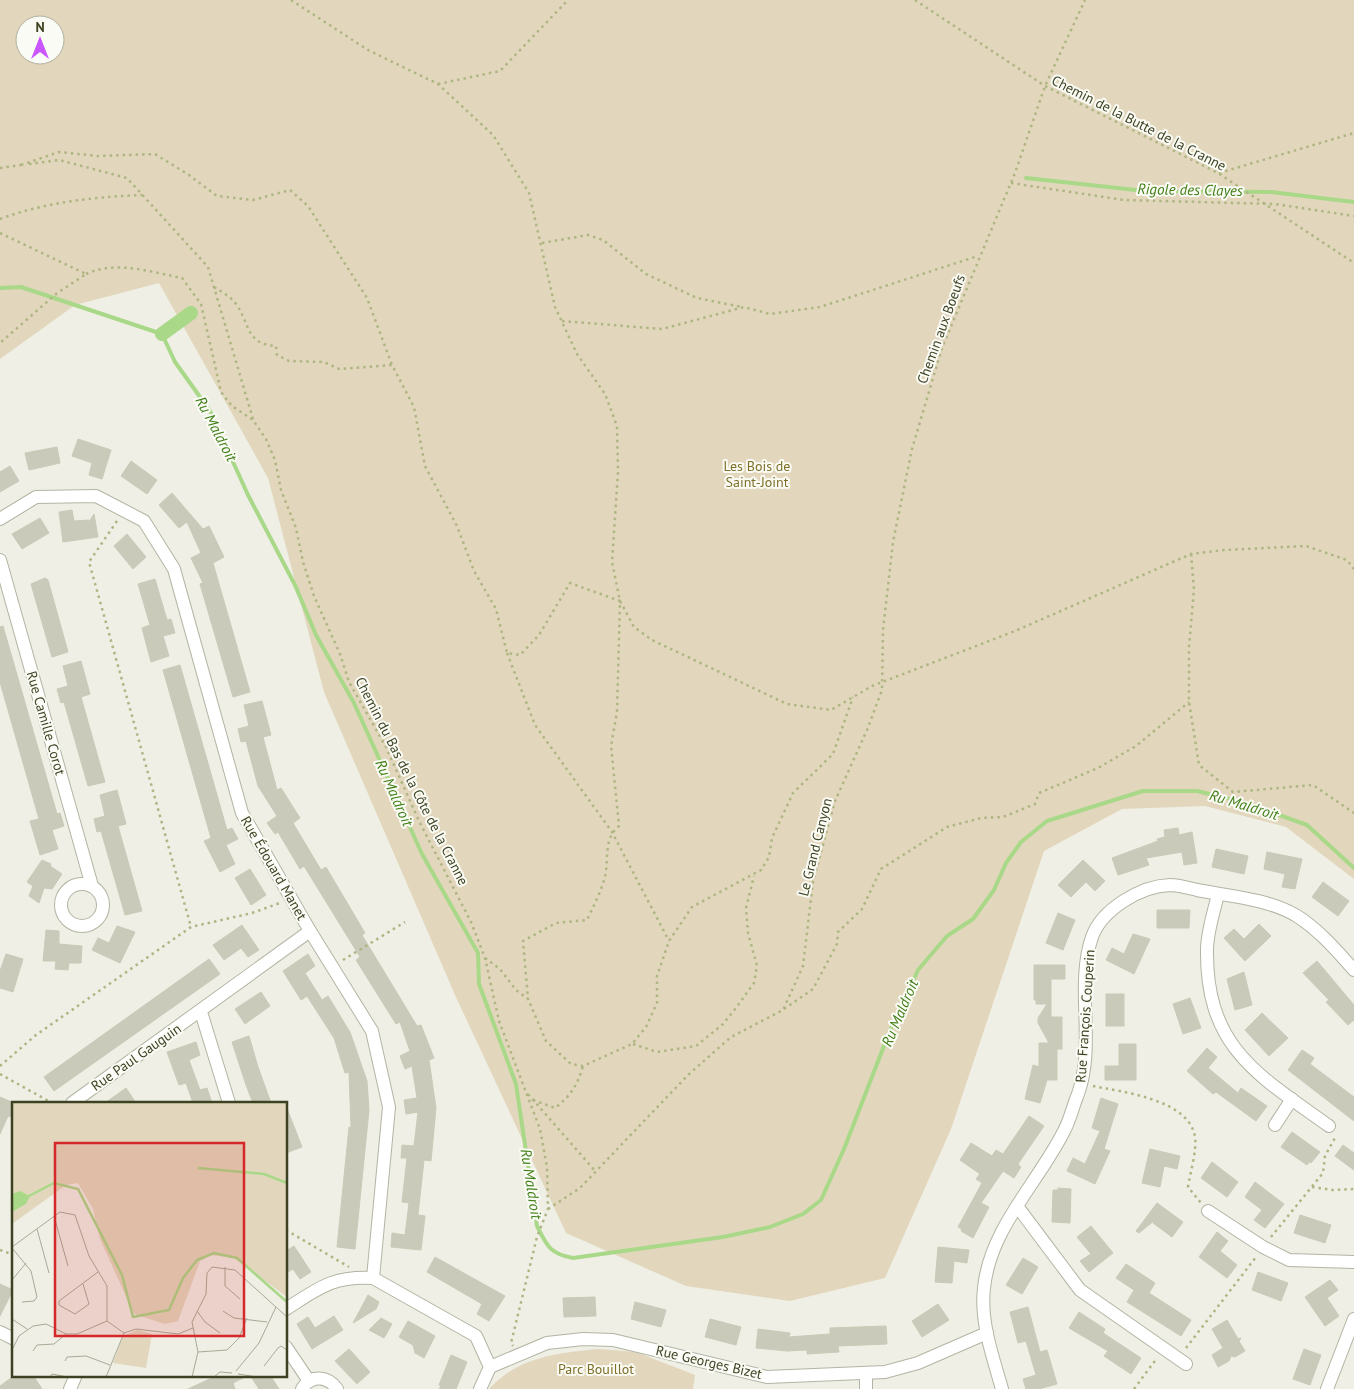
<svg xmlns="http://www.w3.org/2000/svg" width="1354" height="1389" font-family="'PT Sans',sans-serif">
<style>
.green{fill:#e2d7bc;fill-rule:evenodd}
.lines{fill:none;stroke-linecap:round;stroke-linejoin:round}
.stream{stroke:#a9d889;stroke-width:4}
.canal{stroke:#a9d889;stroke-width:14}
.building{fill:#cacaba;stroke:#c9cab7}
.minor-casing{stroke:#b2b5a3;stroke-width:14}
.path{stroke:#afb583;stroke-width:2.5;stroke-dasharray:2.5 4;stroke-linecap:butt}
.minor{stroke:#fff;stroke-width:12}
.labels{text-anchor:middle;stroke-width:4;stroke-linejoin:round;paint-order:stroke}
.street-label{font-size:14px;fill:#3d4322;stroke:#fbfbf6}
.park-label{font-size:14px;fill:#7e7028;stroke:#fbfbf6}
.water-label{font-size:15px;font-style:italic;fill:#3f7f16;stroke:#fbfbf6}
.inset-river{fill:none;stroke:#a9d889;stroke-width:2.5}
.inset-road{fill:none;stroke:#a8aa97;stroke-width:1}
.view{fill:#d62828;fill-opacity:0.15;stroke:#d62828;stroke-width:2.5}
.inset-edge{fill:none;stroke:#3d4322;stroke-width:2.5}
</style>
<rect width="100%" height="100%" fill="#efefe5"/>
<g class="green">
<path d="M0 0H1354V879L1286 827 1205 806 1122 809 1044 851 951 1129 885 1278 790 1301 686 1286 566 1233 455 995 324 692 268 478 159 283 75 305 0 359ZM25 25H55V55H25Z"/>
<path d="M598 1349 636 1352 695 1375 693 1389H489C518 1357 557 1353 598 1349Z"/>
</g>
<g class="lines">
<g class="stream">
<path d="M1026 178 1145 191 1271 192 1354 202"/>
<path d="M0 288 21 287 162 334 175 362 210 411 248 495 295 585 316 635 354 703 422 854 478 953 479 984 516 1084 537 1226C547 1246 550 1254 573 1258L723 1237 770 1227 803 1214 821 1200 844 1149 889 1033 918 970 947 936 973 919 994 890 1006 863 1021 842 1047 821 1143 791H1197L1246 803 1307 825 1354 868"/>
</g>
<path class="canal" d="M162 334 191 313"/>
</g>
<g class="building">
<path d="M78 439 111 450 102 479 89 475 92 463 72 456Z"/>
<path d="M57 447 60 463 29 470 25 453Z"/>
<path d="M131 461 157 480 147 494 121 476Z"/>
<path d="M10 466 19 481 0 492V472Z"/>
<path d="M172 493 203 529 209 526 224 557 213 563 250 692 233 697 200 584 203 583 191 558 201 553 187 522 179 528 159 505Z"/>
<path d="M72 510 74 521 89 520 87 525 94 514 98 537 63 542 59 512Z"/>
<path d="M40 518 49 533 22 549 12 534Z"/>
<path d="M127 534 146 557 133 569 114 546Z"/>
<path d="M45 578 48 580 68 652 52 657 31 584Z"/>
<path d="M155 579 167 620 171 619 175 633 163 636 169 656 151 662 142 628 150 625 138 584Z"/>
<path d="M3 626 57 814 60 813 64 826 52 830 58 849 40 855 30 821 39 819 0 682V627Z"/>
<path d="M81 661 90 694 81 697 105 782 88 786 64 702 61 703 57 689 68 686 63 666Z"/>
<path d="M180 665 227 830 232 828 238 839 226 845 235 864 220 872 204 841 211 838 163 670Z"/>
<path d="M262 701 271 735 263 737 277 790 281 788 300 818 293 823 321 870 326 867 365 933 362 935 417 1026 421 1025 434 1058 429 1060 436 1108 431 1161 424 1160 418 1215 425 1216 421 1250 391 1247 392 1233 405 1235 409 1203 402 1202 407 1158H401L402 1145 414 1146 418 1112 406 1114 404 1100 417 1098 412 1066 405 1069 400 1056 410 1051 400 1022 396 1024 356 960 360 957 304 866 300 869 278 832 275 834 267 823 277 816 258 786 246 741 241 742 238 729 249 726 244 705Z"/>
<path d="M117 790 126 824 118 826 142 911 125 915 101 831 97 832 94 819 105 816 100 795Z"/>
<path d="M1178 828 1179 835 1192 832 1197 863 1184 865 1182 852 1146 858 1149 865 1118 875 1112 858 1158 841 1157 839 1165 837 1164 830Z"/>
<path d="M1216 849 1248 856 1244 874 1212 867Z"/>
<path d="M1267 852 1302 859 1295 889 1282 887 1285 874 1264 869Z"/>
<path d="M42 860 51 864 50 866 62 874 52 889 44 888 39 903 29 896 33 886 27 882Z"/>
<path d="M1083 860 1105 881 1095 891 1086 882 1071 897 1058 885Z"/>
<path d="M250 869 266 895 251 905 235 878Z"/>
<path d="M1323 882 1349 901 1338 916 1312 897Z"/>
<path d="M1157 910H1190L1189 928H1157Z"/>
<path d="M1058 913 1075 920 1063 950 1046 943Z"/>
<path d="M1259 924 1271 936 1245 961 1224 938 1234 929 1244 939Z"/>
<path d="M242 925 259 950 248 957 241 948 224 960 213 945Z"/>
<path d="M117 926 135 932 120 963 92 950 98 938 109 943Z"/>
<path d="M46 930 59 931V944L82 946 81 963H69L68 970 55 969 56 961H43Z"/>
<path d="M1133 934 1150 939 1134 974 1106 960 1112 948 1124 954Z"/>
<path d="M6 954 23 959 13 992 0 988V971Z"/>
<path d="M308 954 315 966 305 973 322 1000 328 996 350 1032 367 1081 369 1110 355 1249 337 1247 349 1127 351 1128 349 1072 345 1073 334 1038 307 996 301 1000 283 971Z"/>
<path d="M209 959 220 974 54 1091 44 1077Z"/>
<path d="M1317 961 1354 1005V1020L1348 1025 1326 1002 1329 1000 1303 973Z"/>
<path d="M1034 965H1065V979H1051V1017H1062V1049H1057V1080H1047L1040 1103 1025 1099 1033 1065 1039 1067V1043H1049L1038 1023V1018L1047 1004H1036V1000H1034Z"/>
<path d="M1244 972 1252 1005 1235 1010 1227 979Z"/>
<path d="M261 992 270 1006 245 1024 235 1009Z"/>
<rect x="1106" y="994" width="18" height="32"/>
<path d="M1190 998 1201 1028 1183 1034 1173 1004Z"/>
<path d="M1262 1013 1288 1038 1269 1056 1245 1030Z"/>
<path d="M249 1036 258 1067 271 1103H253L246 1085 232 1042Z"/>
<path d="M196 1042 200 1055 189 1060 200 1090 207 1088 212 1103H193L186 1083 179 1085 167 1052Z"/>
<path d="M1119 1044H1136V1080H1105V1066H1119Z"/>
<path d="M1207 1048 1217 1057 1208 1068 1238 1093 1241 1088 1267 1106 1256 1121 1216 1092 1213 1094 1187 1071Z"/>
<path d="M1302 1050 1314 1058 1310 1064 1354 1097V1121L1288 1070Z"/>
<path d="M126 1088 136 1103H105Z"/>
<path d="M0 1097 14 1103V1118L8 1116 0 1134Z"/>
<path d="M1101 1098 1118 1104 1104 1149 1110 1151 1095 1184 1067 1171 1073 1158 1085 1164 1100 1131 1092 1128Z"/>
<path d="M286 1106 302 1147 286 1153Z"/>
<path d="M1029 1116 1044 1126 1018 1164 1021 1167 1014 1178 1003 1171 981 1203 989 1207 973 1238 961 1231 962 1229 958 1227 982 1183 976 1179 980 1174 960 1160 971 1143 992 1156 996 1150 1003 1154Z"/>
<path d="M1292 1132 1320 1152 1311 1163 1309 1162 1307 1165 1281 1147Z"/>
<path d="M1343 1145 1354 1153V1170L1335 1156Z"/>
<path d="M1150 1149 1180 1156 1177 1169 1164 1166 1160 1187 1142 1183Z"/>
<path d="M1212 1162 1238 1182 1227 1197 1201 1178Z"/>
<path d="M1255 1182 1284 1204 1265 1228 1254 1220 1262 1210 1245 1197Z"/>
<path d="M1058 1188 1071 1189 1070 1223 1052 1222 1053 1190H1058Z"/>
<path d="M1157 1203 1183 1222 1172 1237 1153 1223 1155 1220 1139 1233 1136 1231Z"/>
<path d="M1300 1215 1331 1225 1325 1243 1294 1233Z"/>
<path d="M1091 1226 1113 1253 1089 1272 1080 1261 1091 1254 1077 1237Z"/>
<path d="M1217 1232 1228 1241 1220 1251 1237 1265 1227 1278 1199 1257Z"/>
<path d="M294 1246 311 1272 300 1279 293 1269 286 1273V1251Z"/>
<path d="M938 1247 969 1250 967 1263 954 1261 952 1283 935 1282Z"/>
<path d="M435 1257 505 1296 489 1321 477 1314 482 1304 427 1272Z"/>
<path d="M1023 1258 1038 1267 1022 1294 1006 1285Z"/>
<path d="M1126 1264 1155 1283 1149 1293 1191 1320 1181 1336 1127 1302 1134 1290 1116 1278Z"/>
<path d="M1258 1272 1288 1283 1281 1301 1252 1290Z"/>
<path d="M1330 1280 1338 1290 1327 1298 1339 1316 1325 1326 1305 1297Z"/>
<path d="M0 1284 13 1290 0 1316Z"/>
<path d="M368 1295 379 1302 376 1309 353 1323Z"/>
<path d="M595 1297 596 1316 564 1317 563 1298Z"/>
<path d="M635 1302 666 1310 661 1327 631 1319Z"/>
<path d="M938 1304 949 1320 922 1337 912 1321Z"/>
<path d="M1028 1307 1040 1352 1047 1350 1057 1384 1039 1389H1026L1023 1379 1036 1375 1026 1341 1018 1343 1010 1312Z"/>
<path d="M1079 1312 1105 1329 1103 1333 1141 1358 1131 1374 1104 1356 1108 1351 1069 1328Z"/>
<path d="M334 1316 343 1330 312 1349 297 1324 308 1317 315 1328Z"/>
<path d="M381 1318 392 1324 384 1338 369 1330Z"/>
<path d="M710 1319 741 1327 736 1345 705 1337Z"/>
<path d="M1227 1320 1238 1339 1241 1338 1239 1341 1245 1351 1235 1357 1231 1356 1229 1361 1218 1367 1212 1355 1223 1348 1212 1329Z"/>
<path d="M408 1321 435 1336 424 1358 415 1353 413 1345 399 1337Z"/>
<path d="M886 1326 887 1344 838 1346 839 1352 807 1354V1350L787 1351 756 1348 758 1329 790 1333 789 1337 830 1334V1328Z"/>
<path d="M349 1349 370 1372 357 1384 335 1361Z"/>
<path d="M1304 1349 1321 1355 1310 1385 1293 1379Z"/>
<path d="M451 1355 467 1362 456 1389H439L441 1386 439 1385Z"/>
<path d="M15 1375H33L42 1389H0V1386Z"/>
<path d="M218 1375H249L233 1383 235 1389H188Z"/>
<path d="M250 1375H270L279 1389H259Z"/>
</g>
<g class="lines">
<defs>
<g id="minor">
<path d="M0 519 36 497 96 496 144 521 174 569 242 813 310 931 372 1031 389 1107 373 1278"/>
<path d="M0 560 92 886"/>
<circle cx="82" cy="905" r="21"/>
<path d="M1218 894C1214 912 1207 932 1207 950 1206 1048 1258 1075 1329 1126"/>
<path d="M201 1012 229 1103"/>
<path d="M72 1103 310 931"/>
<path d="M1275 1125 1292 1099"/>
<path d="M1017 1206 1080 1290 1186 1364"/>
<path d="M1208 1211 1263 1247 1289 1260 1354 1262"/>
<path d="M286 1309C319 1288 332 1276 373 1278L476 1336 490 1367 480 1389"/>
<path d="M0 1332 14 1339"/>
<path d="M286 1347 309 1381"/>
<path d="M490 1367 547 1343 583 1339 613 1340 767 1377 885 1372 918 1363 987 1333"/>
<path d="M866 1373V1389"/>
<path d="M70 1389 76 1375"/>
<path d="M302 1389C311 1374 328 1376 337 1389"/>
<path d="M1002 1389C993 1357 980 1322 984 1288 990 1228 1038 1183 1064 1131 1070 1120 1073 1106 1078 1094 1096 1044 1075 986 1092 937 1102 909 1141 886 1170 885 1179 885 1189 888 1197 890 1229 896 1269 899 1297 916 1319 930 1336 950 1354 970"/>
<path d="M1327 1389 1354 1319"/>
</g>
</defs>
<use href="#minor" class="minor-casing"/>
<g class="path">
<path d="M291 0 368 50 438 84 493 135 529 193 555 307 577 354 605 394 617 426 618 472 612 562 620 601 634 627 652 640 787 704 831 710 872 686 1015 631 1191 554 1224 550 1306 546 1347 560 1354 569"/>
<path d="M915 0 1045 86 1218 173 1354 263"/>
<path d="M438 84 500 71 568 0"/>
<path d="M29 164 59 160 127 178 208 267 253 419"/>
<path d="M21 165 59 152 97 156 155 154 189 175 217 196 253 200 290 190 308 206 367 298 392 365"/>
<path d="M0 168 21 165"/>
<path d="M1219 173 1354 133"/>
<path d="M1011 183 1124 200 1275 204 1354 216"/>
<path d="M0 219C46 202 94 197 142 195"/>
<path d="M0 233 86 274 56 294 0 343"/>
<path d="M542 243 588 235 603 240 646 274 697 298 742 307"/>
<path d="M86 274C116 260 151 272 182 278L201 304 221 392 232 406 253 420 266 439 275 460 281 490 296 528 303 562 314 596 340 654 349 682 386 747 419 821 471 922 485 958 499 1021 540 1129 547 1167 548 1209 537 1237 511 1343 513 1346"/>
<path d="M214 287C222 292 230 296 236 304 250 323 245 344 276 346L277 355 289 361 324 362 339 369 392 365 414 407 425 466 457 526 474 571 496 609 507 653 520 655 539 635 570 583 620 601 617 712 611 746 619 826C602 840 610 861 604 880 600 894 593 907 587 920L556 923 523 941 528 999"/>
<path d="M562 321 662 329 744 307 770 314 820 307 978 256"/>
<path d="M117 521 89 562 191 927"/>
<path d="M1191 554 1194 589 1189 647V702L1199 765 1233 792 1313 785 1354 813"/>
<path d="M507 653 535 725 612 832 669 941"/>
<path d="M485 958 500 969 516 990 528 999 546 1041 571 1064 583 1066 632 1044 646 1027 657 1003V976L669 941 692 907 761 870 769 857 772 838 793 793 833 754 853 697"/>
<path d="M343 960 405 922"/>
<path d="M784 1009 813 989 837 944 838 932 862 909 881 869 947 827 981 818 1003 817 1035 804 1039 793 1098 768 1136 746 1189 702"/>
<path d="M633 1044 657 1052 696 1046 723 1024 736 1008 754 983 757 966 748 933 746 908 754 876"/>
<path d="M0 1066 36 1035 191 927 252 913 280 903"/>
<path d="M0 1074 52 1103"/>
<path d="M1093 1086C1122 1092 1189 1099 1195 1137 1197 1150 1190 1174 1188 1187L1201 1203"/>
<path d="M528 1094 596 1172"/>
<path d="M533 1100 555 1108C570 1097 578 1084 583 1066"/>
<path d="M1312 1187 1333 1190 1354 1189"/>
<path d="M548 1209 580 1188 688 1075 731 1037 783 1010 803 966 813 882 835 801 867 730 882 690 883 630 893 542 912 449 942 348 1015 173 1045 86 1085 0"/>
<path d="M286 1230 349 1267"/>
<path d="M1271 1237 1323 1173 1325 1156 1336 1136"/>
<path d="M0 1250 14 1255"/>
<path d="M1186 1348 1256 1257"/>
<path d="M1134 1389 1157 1358"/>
</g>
<use href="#minor" class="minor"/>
</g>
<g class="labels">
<g class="street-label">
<text transform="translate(1139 123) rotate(27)" y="5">Chemin de la Butte de la Cranne</text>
<text transform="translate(941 329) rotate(-70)" y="5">Chemin aux Boeufs</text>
<text transform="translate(46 723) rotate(74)" y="5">Rue Camille Corot</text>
<text transform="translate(412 781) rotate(63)" y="5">Chemin du Bas de la Côte de la Cranne</text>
<text transform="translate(815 847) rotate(-76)" y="5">Le Grand Canyon</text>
<text transform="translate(274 868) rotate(60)" y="5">Rue Édouard Manet</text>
<text transform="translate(1085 1016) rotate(-86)" y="5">Rue François Couperin</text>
<text transform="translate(136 1057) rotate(-35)" y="5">Rue Paul Gauguin</text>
<text transform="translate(709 1362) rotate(13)" y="5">Rue Georges Bizet</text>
</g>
<g class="park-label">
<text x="757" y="471">Les Bois de<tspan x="757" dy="16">Saint-Joint</tspan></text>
<text x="596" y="1374">Parc Bouillot</text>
</g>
<g class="water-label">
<text transform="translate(1190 190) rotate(1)" y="5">Rigole des Clayes</text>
<text transform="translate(216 429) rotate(62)" y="5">Ru Maldroit</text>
<text transform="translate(394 793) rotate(66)" y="5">Ru Maldroit</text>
<text transform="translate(1244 805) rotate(17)" y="5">Ru Maldroit</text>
<text transform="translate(900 1013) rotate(-67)" y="5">Ru Maldroit</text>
<text transform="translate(531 1184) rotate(81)" y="5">Ru Maldroit</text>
</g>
</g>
<g transform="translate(12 1102)">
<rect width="275" height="275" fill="#efefe5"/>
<path d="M0 0H275V195L222 156 199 153 188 159 166 219 153 222 122 212 88 137 81 107 66 81 54 83 0 122V110L14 102 3 91 0 92ZM126 228 140 232 134 266 101 261 111 234Z" fill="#e2d7bc"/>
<path d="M8 89 18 94 14 102 0 110V92Z" fill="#a9d889"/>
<path class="inset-river" d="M186 66 252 72 275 81M17 94 42 81 66 87 110 173 121 215 157 208 171 176 185 158 202 151 225 156 275 200"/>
<path class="inset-road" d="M42 114 56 164M25 127 37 171M0 145 48 110 63 113 77 154 95 184V219M0 146 19 169 25 195 22 199 10 200M213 165V184L228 197M0 178 14 161M71 182 77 202 63 212 47 203V199L86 170M185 209 193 220 208 231M211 209 222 216 255 220M0 217 15 227M112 231 124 227 166 232 181 226M0 248 7 234 21 224 34 222 54 232H65L95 219 112 231 94 275M21 249 25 243 42 242 54 232M186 250 215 248 227 236 235 216M53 259 55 255 74 254 98 263M252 264 266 246 269 244 275 248M224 269 247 241 264 205M226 272 245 275M38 275 40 272 55 275M180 275 186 250 180 220 194 192 195 171 200 165 223 168 275 215M202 275 208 270 220 271"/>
<path class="view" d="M43 41H232V234H43Z"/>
<rect width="275" height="275" class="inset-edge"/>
</g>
<g transform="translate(40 40)"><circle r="24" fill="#fbfbf6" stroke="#afb1a1"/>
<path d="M0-4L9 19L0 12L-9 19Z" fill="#c955fd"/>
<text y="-8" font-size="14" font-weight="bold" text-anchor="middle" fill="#3d4322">N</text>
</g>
</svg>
